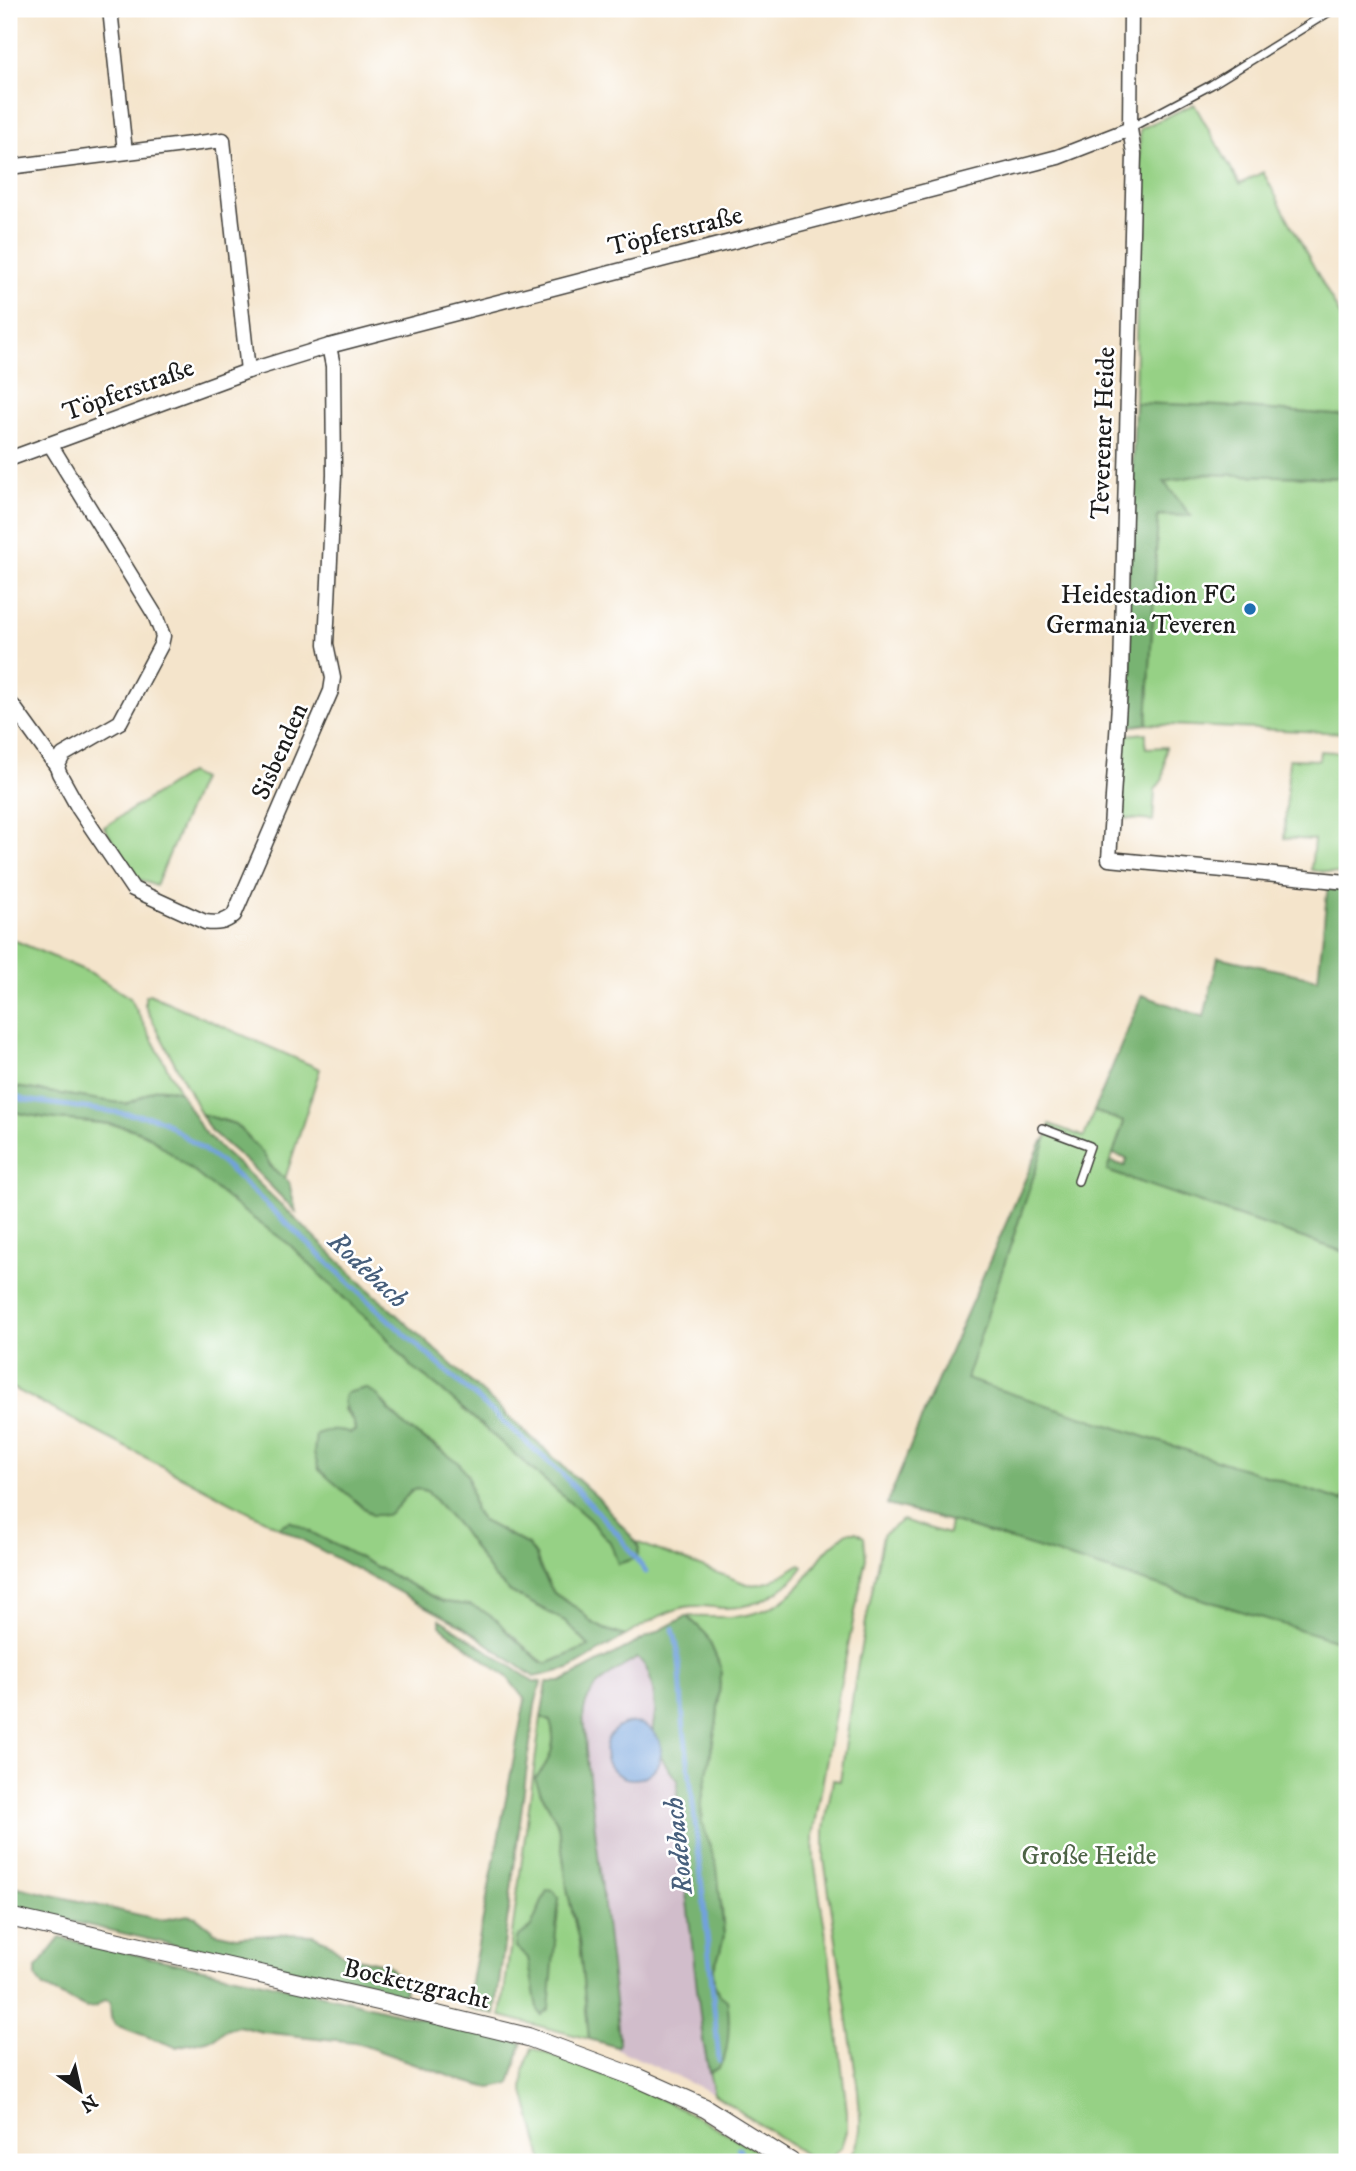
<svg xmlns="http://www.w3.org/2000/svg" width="1356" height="2171" font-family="'IM FELL DW Pica',serif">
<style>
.industrial{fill:#d1bdcb}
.green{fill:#96d185;stroke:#597650;stroke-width:2}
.forest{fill:#78b372;stroke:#4a6847;stroke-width:2}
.water{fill:#72a2dc;stroke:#475f7c;stroke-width:2}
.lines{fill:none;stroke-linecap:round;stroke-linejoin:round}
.stream{stroke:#72a2dc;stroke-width:5}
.service-casing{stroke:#3c3a36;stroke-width:10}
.minor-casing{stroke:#3c3a36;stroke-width:17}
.tertiary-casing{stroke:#3c3a36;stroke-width:20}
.service{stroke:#fff;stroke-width:7}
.minor{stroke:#fff;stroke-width:14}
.tertiary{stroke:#fff;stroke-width:18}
.poi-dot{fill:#1f6fb2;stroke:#fff;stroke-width:2.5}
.labels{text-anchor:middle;stroke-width:5;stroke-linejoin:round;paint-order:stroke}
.street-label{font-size:26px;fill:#1c1c1c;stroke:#fff}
.poi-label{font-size:26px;fill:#1c1c1c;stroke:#fff;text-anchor:end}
.park-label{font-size:26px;fill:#4d6446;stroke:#fff}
.water-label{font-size:28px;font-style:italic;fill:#475f7c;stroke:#fff}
</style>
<rect width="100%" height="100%" fill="#fff"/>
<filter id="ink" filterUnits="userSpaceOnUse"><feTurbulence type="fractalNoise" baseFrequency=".0143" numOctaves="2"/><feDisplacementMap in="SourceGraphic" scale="14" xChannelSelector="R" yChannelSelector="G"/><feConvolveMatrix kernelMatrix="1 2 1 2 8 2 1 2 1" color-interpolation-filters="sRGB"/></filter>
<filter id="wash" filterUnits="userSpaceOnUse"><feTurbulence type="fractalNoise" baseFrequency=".00686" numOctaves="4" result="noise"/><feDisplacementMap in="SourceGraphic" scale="28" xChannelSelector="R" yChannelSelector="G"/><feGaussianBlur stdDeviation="1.57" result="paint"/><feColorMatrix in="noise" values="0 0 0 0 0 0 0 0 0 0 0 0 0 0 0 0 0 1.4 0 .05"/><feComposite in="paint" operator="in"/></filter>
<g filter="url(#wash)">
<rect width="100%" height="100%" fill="#f4e4cb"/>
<path class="industrial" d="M637 1658 643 1661 651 1681 655 1711 653 1731 660 1754 668 1770 678 1780 677 1813 703 2041 714 2094 613 2047 619 2036 586 1750 584 1712 590 1695 602 1679Z"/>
<g class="green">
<path d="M1194 104 1240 184 1263 172 1343 321 1347 320V416L1219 406 1135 403 1140 129Z"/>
<path d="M1204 474 1347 478V733L1147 724 1158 515 1191 516 1164 482Z"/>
<path d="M1146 733V748L1166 747 1163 779 1155 790 1153 821 1120 818 1125 735Z"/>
<path d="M1320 751 1347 753V875L1311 870 1314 840 1284 838 1289 759 1319 760Z"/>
<path d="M189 773 201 779 156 886 135 878 104 827Z"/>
<path d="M9 938 91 973 130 998 180 1092C147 1083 155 1094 126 1104L9 1086Z"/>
<path d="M149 994 320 1069 285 1179C266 1165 256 1142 237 1126 227 1118 212 1120 201 1114L145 1006V996Z"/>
<path d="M9 1111C28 1115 49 1119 69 1120 97 1123 123 1123 149 1136L243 1211 289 1244 346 1300 379 1329 413 1368 439 1388 589 1519 610 1542 615 1553 639 1549 636 1542 747 1584C770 1587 781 1575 800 1564L803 1567C785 1593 755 1609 723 1608 710 1607 699 1604 685 1607 663 1612 644 1625 625 1636L604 1629 591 1622 581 1611 554 1593 542 1572 536 1556 528 1545 481 1520 475 1511 468 1476 442 1450 407 1428 390 1411 378 1396 366 1388 346 1393 344 1410 354 1422 355 1431 350 1433 406 1496C413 1488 418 1488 427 1491L460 1528 494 1577 509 1591 565 1621 589 1646 546 1664C539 1660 534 1655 528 1650 496 1623 489 1604 443 1602L290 1521 282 1525 280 1528 9 1386Z"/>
<path d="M1094 1111 1124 1122 1107 1171 1347 1253V1488L1343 1501 965 1379 1046 1139 1050 1124 1084 1137Z"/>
<path d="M902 1520 948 1534 950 1521 1347 1644V2162H848C865 2135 860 2121 858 2090L824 1859V1829L833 1780 840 1781 858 1662 883 1535Z"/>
<path d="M847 1532H856L864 1537 866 1558 839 1691 813 1836 814 1860 829 1955 847 2112V2128L841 2147 828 2162H816L714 2094 709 2072 718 2068 724 2060 727 2039 719 1995 714 1983 713 1970 720 1952 724 1935 722 1908 710 1846 702 1823 701 1806 717 1720 721 1668 706 1634 687 1616C730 1618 765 1621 797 1588 809 1577 816 1562 827 1550 833 1543 841 1538 847 1532Z"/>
<path d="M541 1717 550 1721C559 1743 546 1769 540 1791L556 1820 560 1834 568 1893 579 1941 589 2039 501 2016Z"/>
<path d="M532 2048C617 2078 698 2111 773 2162H543L523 2088 524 2070Z"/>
</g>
<g class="forest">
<path d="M1135 403 1219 406 1347 416V478L1205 474 1164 482 1191 516 1158 515 1147 724 1123 727Z"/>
<path d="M1328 884 1347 888V1253L1107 1171 1110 1161 1125 1166 1127 1159 1113 1154 1124 1122 1094 1111 1142 995 1204 1017 1218 957 1318 979Z"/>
<path d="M9 1086 126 1104C155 1094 146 1083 180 1092L203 1131 222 1150 250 1175 365 1286 598 1498 636 1542 639 1549 637 1558 618 1564 610 1542 589 1519 439 1388 413 1368 379 1329 346 1300 289 1244 243 1211 149 1136C123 1122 97 1123 69 1120 49 1119 28 1115 9 1111Z"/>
<path d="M201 1114 235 1124 263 1153 272 1169 289 1182 296 1212 252 1167 210 1130Z"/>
<path d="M1046 1139 966 1379 1343 1501 1347 1488V1644L950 1521 887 1505 929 1400 1041 1143Z"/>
<path d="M366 1388 378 1396 390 1411 407 1428 458 1462 468 1476 475 1511 481 1520 528 1545 536 1556 542 1572 554 1593 581 1611 591 1622 604 1629 625 1636 569 1669 534 1677 464 1627 280 1528 282 1525 290 1521 443 1602 470 1605 483 1611 498 1621 507 1632 542 1663H549L589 1646 565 1621 509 1591 494 1577 460 1528 427 1491 420 1489 411 1490 398 1506 387 1515H372L319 1470 314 1453 316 1434C326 1430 340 1428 350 1433L355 1431C356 1415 337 1409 346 1393Z"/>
<path d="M687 1616 706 1634 721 1668 717 1720 701 1806 702 1823 717 1867 724 1935 720 1952 713 1970 714 1983 719 1995 727 2000C730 2015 730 2056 719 2067 717 2069 712 2071 709 2072L703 2041 677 1813 678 1780C666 1768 655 1749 653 1731 652 1724 656 1716 655 1709 654 1694 651 1666 637 1658 616 1672 589 1682 584 1711 582 1722 586 1738 586 1750L619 2036V2044L617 2047 589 2039 579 1941 568 1893 560 1834 556 1820 540 1791 535 1778C550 1762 558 1743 550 1721L541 1717 547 1682H561Z"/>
<path d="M440 1619 533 1681 541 1682 535 1705 495 2015 466 2007 525 1700 507 1677 440 1626Z"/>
<path d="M9 1885 161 1920 188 1915 196 1917 215 1932 236 1937 287 1934 313 1935 326 1941 344 1955 388 1965 403 1984 405 1992 400 1997 9 1907Z"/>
<path d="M547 1890 554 1891 559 1898 549 2009 541 2015 537 2008 528 1958 516 1947 517 1938 531 1927Z"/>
<path d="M60 1938 332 1997 522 2043 510 2084 491 2088 463 2081 354 2042 262 2032 238 2026 225 2030 215 2038 176 2047 115 2025 111 2018 110 2002 105 2000 95 2007 86 2008 43 1987 36 1978V1968Z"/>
</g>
<circle class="water" cx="633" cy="1751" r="28"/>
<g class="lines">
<g class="stream">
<path d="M9 1093 24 1100 152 1117 163 1121 226 1166 391 1322 562 1474 616 1532 646 1572"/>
<path d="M673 1629C682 1657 680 1698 684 1729 698 1840 709 1950 719 2061"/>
<path d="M739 2148 744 2162"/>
</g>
</g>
</g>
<g filter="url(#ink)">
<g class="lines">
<defs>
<g id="service">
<path d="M1130 128 1211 85 1334 9"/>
<path d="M1042 1128 1090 1146 1078 1181"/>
</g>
<g id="minor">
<path d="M110 9 125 152"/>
<path d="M1131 9 1130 129 1134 154 1121 673 1109 859 1347 882"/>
<path d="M9 167 223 140 248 371"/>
<path d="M50 444 155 615 163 636 161 645 120 722 63 755 57 767 59 773 79 809 133 889 205 922C217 924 224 923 234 915L331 691 333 678 326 644 334 475 333 366 329 346"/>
<path d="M9 459 248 371 329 346 1058 157 1130 129"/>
<path d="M13 706 57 767"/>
</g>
<path id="tertiary" d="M9 1917 383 2002 528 2037 638 2078 705 2108 791 2162"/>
</defs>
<use href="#service" class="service-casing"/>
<use href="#minor" class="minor-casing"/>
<use href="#tertiary" class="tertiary-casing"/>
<use href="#service" class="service"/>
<use href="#minor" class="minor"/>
<use href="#tertiary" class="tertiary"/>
</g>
</g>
<circle class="poi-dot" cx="1250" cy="609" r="7"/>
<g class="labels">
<g class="street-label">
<text transform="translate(675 230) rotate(-14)" y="9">Töpferstraße</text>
<text transform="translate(128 389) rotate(-20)" y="9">Töpferstraße</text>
<text transform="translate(1102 433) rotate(-88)" y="9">Teverener Heide</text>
<text transform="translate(279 751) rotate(-66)" y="9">Sisbenden</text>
<text transform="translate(417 1983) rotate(13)" y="9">Bocketzgracht</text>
</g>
<g class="poi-label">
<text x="1236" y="603">Heidestadion FC<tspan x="1236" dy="30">Germania Teveren</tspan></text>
</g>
<g class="park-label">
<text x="1089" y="1864">Große Heide</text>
</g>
<g class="water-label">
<text transform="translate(369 1269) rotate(43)" y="10">Rodebach</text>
<text transform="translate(677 1846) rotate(-96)" y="10">Rodebach</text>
</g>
</g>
<rect width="1356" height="2171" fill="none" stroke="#fff" stroke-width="35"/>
<g transform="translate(80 2090) rotate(146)" stroke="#ffffff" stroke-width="5" paint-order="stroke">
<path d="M0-5L12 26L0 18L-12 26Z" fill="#1c1c1c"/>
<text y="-10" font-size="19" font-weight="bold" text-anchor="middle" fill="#1c1c1c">N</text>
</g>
</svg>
